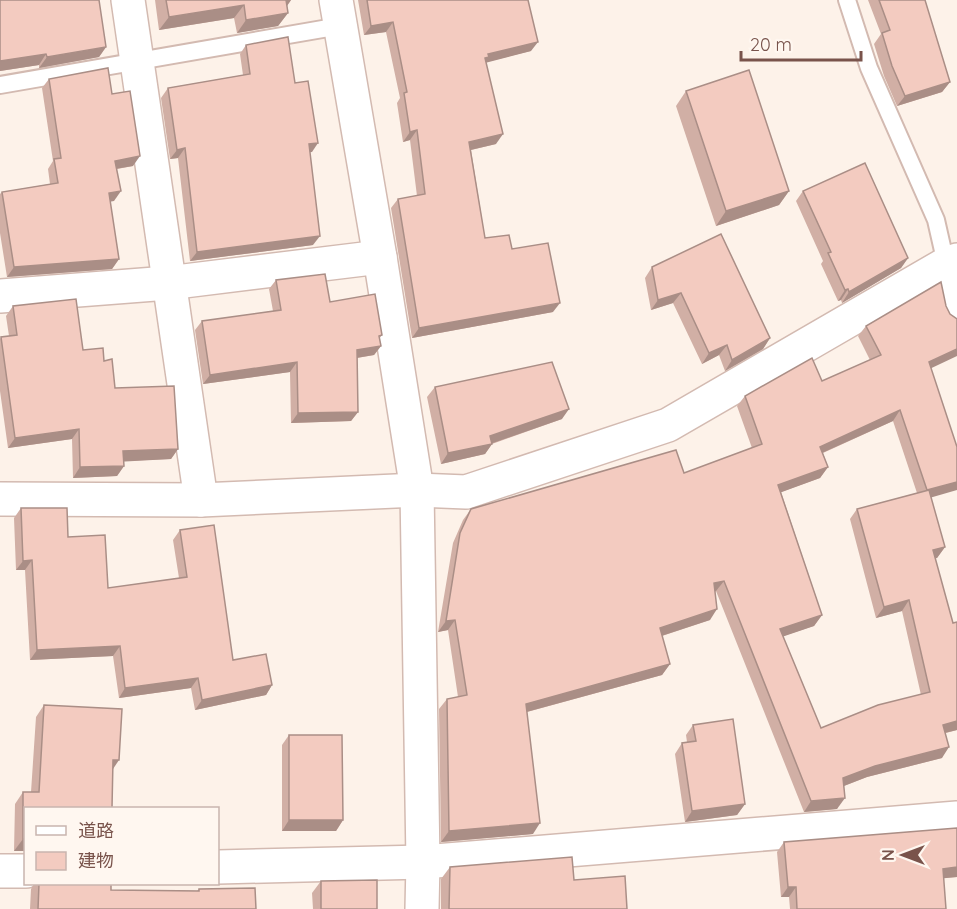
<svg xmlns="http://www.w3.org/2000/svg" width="957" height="909" font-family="Quicksand,'Noto Sans JP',sans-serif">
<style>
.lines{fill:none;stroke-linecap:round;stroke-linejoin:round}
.service-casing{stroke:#d3bab1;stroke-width:20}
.minor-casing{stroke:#d3bab1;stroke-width:36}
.service{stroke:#fff;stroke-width:16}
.minor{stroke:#fff;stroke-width:33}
.wall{fill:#d1afa5;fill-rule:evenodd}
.shaded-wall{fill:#aa8e86}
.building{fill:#f3cbc0;stroke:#aa8e86;stroke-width:1.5}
</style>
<rect width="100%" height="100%" fill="#fdf2e9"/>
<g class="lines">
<defs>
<g id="service">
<path d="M847 0 869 68 936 220 946 264"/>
<path d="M0 85 340 26"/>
</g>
<g id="minor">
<path d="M128 0 201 500"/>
<path d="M336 0 380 257 417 490 423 862 422 909"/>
<path d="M946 264 957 313"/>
<path d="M0 296 168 283 380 257"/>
<path d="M0 499 201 500 417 490 466 492 668 425 946 264 957 260"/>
<path d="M218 867 423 862 957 818"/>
<path d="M0 871H26"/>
</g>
</defs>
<use href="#service" class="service-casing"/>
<use href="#minor" class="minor-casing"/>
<use href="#service" class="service"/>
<use href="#minor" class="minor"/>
</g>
<g class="wall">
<path d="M0 0 106 47 99 57 39 68V65L0 71Z"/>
<path d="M155 0H291L287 6 288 13 278 26 237 33 234 18 159 30Z"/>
<path d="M358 0H528L531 51 486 62 496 144 471 150 485 238 512 249 553 312 412 338 391 208 398 199 417 196 410 140 403 142 397 103 400 98 386 32 364 35Z"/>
<path d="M868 0H925L950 82 942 92 897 106 884 76 874 44 881 34Z"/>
<path d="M246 45 295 83 312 152H310L313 245 190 261 178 158 170 159 161 98 168 88 243 75 240 54Z"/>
<path d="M49 79 112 94 133 166 117 169 114 201H110L119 259 112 269 7 277 0 233V194L2 192 50 184 48 169 53 161 42 88Z"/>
<path d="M686 91 789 191 779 205 716 226 676 106Z"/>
<path d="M803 191 908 258 901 268 842 303 841 300 838 301 821 264 823 261 796 201Z"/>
<path d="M652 267 770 338 763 349 725 371 719 355 702 364 673 303 651 310 645 278Z"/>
<path d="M276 280 330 302 382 335 379 339 381 346 374 355 357 358 358 412 351 421 291 423 290 372 203 384 195 330 202 321 273 311 269 289Z"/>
<path d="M13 306 83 350 104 361 115 388 178 449 171 459 123 461 124 466 117 476 73 478 72 439 8 448 0 391V339L1 337 9 336 6 316Z"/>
<path d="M866 326 931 368V498L945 547 937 558H935L953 623 957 622V730L946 733 942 758 867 777 844 786 837 809 804 812 716 591 715 592 710 620 662 636 670 664 662 675 527 712 533 834 441 842 439 709 447 699 458 697 448 630 438 632 453 543 463 520 471 509 684 473 752 448 737 406 745 396 822 381 870 360 858 336ZM893 421 917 493 857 509 850 519 876 618 902 611 921 695 821 728 783 636 814 626 822 615 781 492 820 478 828 467 823 453Z"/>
<path d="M435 387 562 419 492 444 485 454 441 464 427 397Z"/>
<path d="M21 508 68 537 108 588 179 578 173 540 180 530 233 660 272 685 266 695 195 710 191 688 119 698 113 656 30 660 25 570H16L14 518Z"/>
<path d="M44 705 113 769 26 808V851H14L15 804 23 792H31L36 717Z"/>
<path d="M693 725 745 804 737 815 685 822 675 754 682 743 687 742 686 735Z"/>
<path d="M289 735 343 820 336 831H282V745Z"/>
<path d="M957 828V877L943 878 946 909H790L789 897H781L777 852 784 842Z"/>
<path d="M450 867 574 880 627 909H441V879Z"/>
<path d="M321 881 377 909H313L312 893Z"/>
<path d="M34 884 111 890 197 891 199 889 256 909H30L31 889Z"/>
</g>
<g class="shaded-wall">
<path d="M284 0H291L284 10Z"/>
<path d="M244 5 234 18 159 30 169 17Z"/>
<path d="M288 13 278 26 237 33 246 20Z"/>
<path d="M393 22 386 32 364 35 371 26Z"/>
<path d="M538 42 531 51 485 63 478 67 488 54Z"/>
<path d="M106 47 99 57 39 68 47 57Z"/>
<path d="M46 54 39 65 0 71V61Z"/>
<path d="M950 82 942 92 897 106 905 96Z"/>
<path d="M417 130 410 140 403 142 410 132Z"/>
<path d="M503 134 496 144 462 152 469 142Z"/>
<path d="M318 143 312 152 303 153 309 144Z"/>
<path d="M185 148 178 158 170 159 177 150Z"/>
<path d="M140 156 133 166 109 170 115 161Z"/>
<path d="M121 191 114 201 103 203 109 193Z"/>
<path d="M789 191 779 205 716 226 726 211Z"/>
<path d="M320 236 313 245 190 261 197 252Z"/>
<path d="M908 258 901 268 842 303 849 292Z"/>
<path d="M119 259 112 269 7 277 14 267Z"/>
<path d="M848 289 841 300 838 301 845 290Z"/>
<path d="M681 293 673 303 651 310 658 300Z"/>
<path d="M560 303 553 312 412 338 419 328Z"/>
<path d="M770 338 763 349 725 371 732 360Z"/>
<path d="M727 345 719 355 702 364 709 353Z"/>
<path d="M381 346 374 355 350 359 357 350Z"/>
<path d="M957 349V356L921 373 929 362Z"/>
<path d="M297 362 290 372 203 384 210 375Z"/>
<path d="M569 409 562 419 490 444H492L485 454 441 464 448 453 490 436Z"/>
<path d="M900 410 893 421 813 457 820 447Z"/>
<path d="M358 412 351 421 291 423 298 413Z"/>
<path d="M79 429 72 439 8 448 15 438Z"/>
<path d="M178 449 171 459 116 462 123 451Z"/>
<path d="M124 466 117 476 73 478 80 467Z"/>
<path d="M828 467 820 478 771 496 778 485Z"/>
<path d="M957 482V490L919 501 927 490Z"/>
<path d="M945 547 937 558 925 561 933 550Z"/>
<path d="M32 560 25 570H16L23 561Z"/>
<path d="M724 581 716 591 706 594 714 583Z"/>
<path d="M909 600 902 611 876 618 884 607Z"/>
<path d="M717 609 710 620 652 639 660 628Z"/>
<path d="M822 615 814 626 773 640 780 629Z"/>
<path d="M455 620 448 630 438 632 446 621Z"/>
<path d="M120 646 113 656 30 660 37 650Z"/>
<path d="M670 664 662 675 519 714 526 704Z"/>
<path d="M198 678 191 688 119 698 125 688Z"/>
<path d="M272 685 266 695 195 710 202 700Z"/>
<path d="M957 721V730L936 735 943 725Z"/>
<path d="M949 747 942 758 867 777 836 789 843 778 875 766Z"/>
<path d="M113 760H119L111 772Z"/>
<path d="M845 798 837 809 804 812 811 801Z"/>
<path d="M745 804 737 815 685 822 692 811Z"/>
<path d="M289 820H343L336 831H282Z"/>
<path d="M540 823 533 834 441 842 449 831Z"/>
<path d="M23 839H26V851H14Z"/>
<path d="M957 867V877L936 879 943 869Z"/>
<path d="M788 887H796L789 897H781Z"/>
</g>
<g class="building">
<path d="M0 0H99L106 47 47 57 46 54 0 61Z"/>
<path d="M166 0H286L288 13 246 20 244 5 169 17Z"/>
<path d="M367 0H528L538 42 488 54 489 57 485 58 503 134 469 142 485 238 509 235 512 249 548 243 560 303 419 328 398 199 425 194 417 130 410 132 404 93 407 92 393 22 371 26Z"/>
<path d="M879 0H925L950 82 905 96 892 66 882 33 890 30Z"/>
<path d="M288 37 295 83 308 81 318 143 309 144 320 236 197 252 185 148 177 150 168 88 250 74 246 45Z"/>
<path d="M108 68 112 94 130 91 140 156 115 161 121 191 109 193 119 259 14 267 2 192 58 183 54 159 61 158 49 79Z"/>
<path d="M749 70 789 191 726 211 686 91Z"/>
<path d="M865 163 908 258 849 292 848 289 845 290 828 253 831 252 803 191Z"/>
<path d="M721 234 770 338 732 360 727 345 709 353 681 293 658 300 652 267Z"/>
<path d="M325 274 330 302 375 294 382 335 379 336 381 346 357 350 358 412 298 413 297 362 210 375 202 321 281 310 276 280Z"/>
<path d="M941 282 946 306 950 314 957 319V349L929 362 957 447V482L927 490 900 410 820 447 828 467 778 485 822 615 780 629 821 728 878 705 930 692 909 600 884 607 857 509 929 490 945 547 933 550 953 623 957 622V721L943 725 949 747 875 766 843 778 845 798 811 801 724 581 714 583 717 609 660 628 670 664 526 704 540 823 449 831 447 699 467 695 455 620 446 621 460 533 471 509 676 450 684 473 762 444 745 396 812 358 822 381 881 355 866 326Z"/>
<path d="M76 299 83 350 103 348 104 361 112 359 115 388 174 386 178 449 123 451 124 466 80 467 79 429 15 438 1 337 17 335 13 306Z"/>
<path d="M552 362 569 409 490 436 492 444 448 453 435 387Z"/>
<path d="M21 508H67L68 537 105 535 108 588 187 577 180 530 214 525 233 660 266 654 272 685 202 700 198 678 125 688 120 646 37 650 32 560 23 561Z"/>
<path d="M44 705 122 709 119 760H113L112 808H26V839H23V792H39Z"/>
<path d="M733 719 745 804 692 811 682 743 696 741 693 725Z"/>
<path d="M289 735H342L343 820H289Z"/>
<path d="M957 828V867L943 869 946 909H797L796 887H788L784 842Z"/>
<path d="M572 857 574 880 625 876 627 909H449L450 867Z"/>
<path d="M377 880V909H321V881Z"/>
<path d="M39 884H111V890L199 891V889L255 888 256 909H38Z"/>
</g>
<rect x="24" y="807" width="195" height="78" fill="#fff7f0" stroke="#c9b5ae" stroke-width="1.5"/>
<rect x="36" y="826" width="30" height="9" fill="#ffffff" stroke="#c9b5ae" stroke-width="1.5"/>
<text x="78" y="837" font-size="18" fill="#79534b">道路</text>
<rect x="36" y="852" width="30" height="18" fill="#f3cbc0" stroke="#c9b5ae" stroke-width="1.5"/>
<text x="78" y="867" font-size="18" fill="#79534b">建物</text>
<g transform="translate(903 855) rotate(270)" stroke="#fff7f0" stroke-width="4.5" paint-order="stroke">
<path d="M0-4.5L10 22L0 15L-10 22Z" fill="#79534b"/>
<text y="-9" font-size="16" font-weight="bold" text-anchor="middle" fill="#79534b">N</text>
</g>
<path d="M741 51v9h120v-9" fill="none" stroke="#79534b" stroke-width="3"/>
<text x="750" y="51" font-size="18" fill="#79534b" stroke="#fff7f0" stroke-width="4.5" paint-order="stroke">20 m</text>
</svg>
